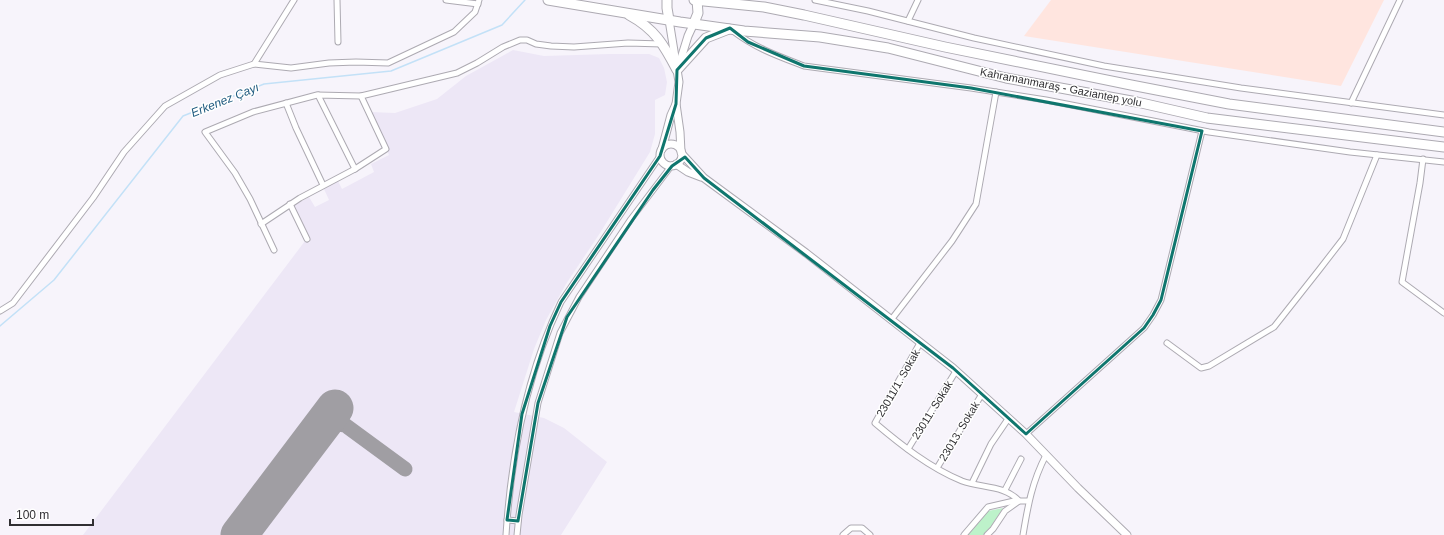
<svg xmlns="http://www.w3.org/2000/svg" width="1444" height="535" font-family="Arial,sans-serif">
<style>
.industrial{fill:#ffe5df}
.built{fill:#ede7f6}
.green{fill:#bdf2ca}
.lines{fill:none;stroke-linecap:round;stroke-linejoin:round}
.stream{stroke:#c3e1f7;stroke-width:1.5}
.taxiway{stroke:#a09ea3;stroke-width:15}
.runway{stroke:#a09ea3;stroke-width:37}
.street-casing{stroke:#adaab2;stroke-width:7}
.secondary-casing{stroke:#adaab2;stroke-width:9}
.highway-casing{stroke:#adaab2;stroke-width:11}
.street{stroke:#fff;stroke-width:5}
.secondary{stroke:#fff;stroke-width:7}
.highway{stroke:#fff;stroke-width:9}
.marked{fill:none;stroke:#0f766e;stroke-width:3;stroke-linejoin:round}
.labels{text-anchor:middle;stroke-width:3;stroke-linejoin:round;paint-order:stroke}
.street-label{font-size:11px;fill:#302f32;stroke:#fff}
.water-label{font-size:12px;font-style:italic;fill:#215c80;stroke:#fff}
</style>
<rect width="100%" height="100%" fill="#f7f4fb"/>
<path class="industrial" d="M1051 0H1384L1341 86 1024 36Z"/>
<path class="built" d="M513 50 544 56 609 54H649L659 58 664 68 667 82 665 95 655 100V134L650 152 600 233 566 284 546 320 534 349 514 412 544 418 564 428 607 462 561 535H83L305 241 310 243 293 206 309 197 315 207 329 200 324 189 338 181 342 189 374 172 371 164 389 155 370 112 395 113 437 99 466 76Z"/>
<path class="green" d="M1003 508 988 531 983 535H968L988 511Z"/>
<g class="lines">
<path class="stream" d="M0 326 54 280 183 116 264 84 391 71 502 25 525 0"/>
<path class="taxiway" d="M323 424 333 423 345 425 405 469"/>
<path class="runway" d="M239 535 335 408"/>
<defs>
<g id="street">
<path d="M337 0 338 42"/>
<path d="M446 0 478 4"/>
<path d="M815 0 868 11 974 38 1104 66 1241 88 1444 115"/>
<path d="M908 21 918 0"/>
<path d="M733 31C755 48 778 56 804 66L971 88 1046 100 1209 132 1350 152 1444 162"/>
<path d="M254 64 291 68 329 63 356 62 388 63 454 32 475 12 479 0"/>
<path d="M318 95 355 169"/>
<path d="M286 103 296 128 323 185"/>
<path d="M1351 103 1400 0"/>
<path d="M1423 159 1420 183 1402 282 1444 313"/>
<path d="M290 204 307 239"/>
<path d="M261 224 300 198 355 169 386 149 361 96"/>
<path d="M274 250 250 199 235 173 205 132 253 112 317 95 361 96 457 73 477 63 503 47 520 40H527L536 44 551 46 574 47 628 43 662 44"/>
<path d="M0 311 13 303 93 198 124 152 165 106 220 75 254 64 294 0"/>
<path d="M891 320 952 241 976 204 996 92"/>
<path d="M920 343 875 423C901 445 930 468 962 481 981 488 1005 485 1019 501L1005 511 993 529 987 535"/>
<path d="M1167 343 1201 368 1209 366 1274 327 1319 270 1343 239 1377 155"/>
<path d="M1026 434 1144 328 1153 315 1161 300 1202 131"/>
<path d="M908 449 956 371"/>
<path d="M937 468 982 394"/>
<path d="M972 483 991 444 1008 419"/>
<path d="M1005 490 1021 459"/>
<path d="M507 520 518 521"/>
<path d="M506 535C511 457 527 373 561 302L660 156"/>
<path d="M517 535 519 515 538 403 560 333 579 297 631 219 672 165"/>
<path d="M843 535 851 528H862L870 535"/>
<path d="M964 535 988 507 1014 501H1028"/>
<path d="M1023 535C1028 505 1032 482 1046 455"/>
</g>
<g id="secondary">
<path d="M669 20 679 82 676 104 680 132 681 152"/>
<path d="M678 68 688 36 694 23"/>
<circle cx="671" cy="155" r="11"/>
<path d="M662 149 671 115 676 104"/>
<path d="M682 154 704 178 806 253 953 368 1026 434 1078 488 1127 535"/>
<path d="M676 164 688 172 701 177"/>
</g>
<g id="highway">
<path d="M548 0 680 22 744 31 820 37 888 48 1006 78 1137 102 1207 118 1444 147"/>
<path d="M667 0V8L669 20"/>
<path d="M694 0 764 7 804 15 945 47 1131 85 1229 104 1444 132"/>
<path d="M629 15C655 29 664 45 677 70L706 38 729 29"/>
<path d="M694 23 698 13 697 0"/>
</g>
</defs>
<use href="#street" class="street-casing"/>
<use href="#secondary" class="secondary-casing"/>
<use href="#highway" class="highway-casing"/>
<use href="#street" class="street"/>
<use href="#secondary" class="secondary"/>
<use href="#highway" class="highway"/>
</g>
<path class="marked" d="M730 28 748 42 804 66 971 88 1202 131 1161 300 1153 315 1144 328 1026 434 953 368 704 178 685 157 672 166 653 190 567 317 538 403 518 521 507 520 522 414 550 326 561 302 660 156 676 104 677 70 706 38Z"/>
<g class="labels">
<g class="street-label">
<text transform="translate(1061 87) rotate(11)" y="4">Kahramanmaraş - Gaziantep yolu</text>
<text transform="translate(898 383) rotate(-60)" y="4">23011/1. Sokak</text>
<text transform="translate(932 410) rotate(-58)" y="4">23011. Sokak</text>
<text transform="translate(959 431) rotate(-59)" y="4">23013. Sokak</text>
</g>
<g class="water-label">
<text transform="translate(225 100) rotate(-22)" y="4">Erkenez Çayı</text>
</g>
</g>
<path d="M10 519v6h83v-6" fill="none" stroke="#302f32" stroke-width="2"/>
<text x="16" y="519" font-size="12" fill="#302f32" stroke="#ffffff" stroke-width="3" paint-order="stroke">100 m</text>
</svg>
